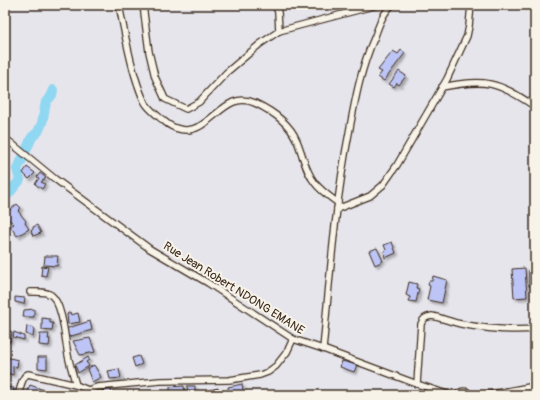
<svg xmlns="http://www.w3.org/2000/svg" width="540" height="400" font-family="Pangolin,sans-serif">
<style>
.lines{fill:none;stroke-linecap:round;stroke-linejoin:round}
.river{stroke:#90d7f2;stroke-width:10}
.building{fill:#bdc5f6;stroke:#3b2a1e;filter:url(#shadow)}
.minor-casing{stroke:#3b2a1e;stroke-width:8}
.minor{stroke:#f7f3e8;stroke-width:5.5}
.labels{text-anchor:middle;stroke-width:4;stroke-linejoin:round;paint-order:stroke}
.street-label{font-size:12px;fill:#3b2a1e;stroke:#f7f3e8}
</style>
<defs>
<filter id="shadow"><feDropShadow dx="2.5" dy="2.5" stdDeviation="1" flood-color="#0004"/></filter>
</defs>
<rect width="100%" height="100%" fill="#e6e5ec"/>
<filter id="ink" filterUnits="userSpaceOnUse"><feTurbulence type="fractalNoise" baseFrequency=".025" numOctaves="2"/><feDisplacementMap in="SourceGraphic" scale="8" xChannelSelector="R" yChannelSelector="G"/><feConvolveMatrix kernelMatrix="1 2 1 2 8 2 1 2 1" color-interpolation-filters="sRGB"/></filter>
<g filter="url(#ink)">
<g class="lines">
<path class="river" d="M5 198 20 180 17 169 20 164 32 137 38 132 42 123 46 102 52 95 53 90"/>
</g>
<g class="building">
<path d="M401 50 405 53 384 81 378 77 382 72 378 70 393 51 398 54Z"/>
<path d="M399 71 406 76 399 85 397 83 394 87 389 84Z"/>
<path d="M27 167 35 173 29 179 23 173Z"/>
<path d="M40 173 46 178 41 182 45 184 42 189 35 184 39 178 37 177Z"/>
<path d="M17 204 21 208 18 211 26 221 25 223 29 229 17 236 10 226 14 224 5 216V214Z"/>
<path d="M37 225 41 233 33 236 31 231 33 229V227Z"/>
<path d="M392 242 396 253 385 258 384 251 386 250 384 245Z"/>
<path d="M377 248 383 261 375 265 369 251Z"/>
<path d="M45 256H58L57 266 44 265Z"/>
<path d="M42 266 48 267 46 276 41 275Z"/>
<path d="M525 268 527 297 514 298 512 269Z"/>
<rect x="529" y="270" width="6" height="16"/>
<path d="M433 276 447 280 442 303 427 300 430 286 428 285 429 281H432Z"/>
<path d="M409 282 417 284 416 288 419 289 416 302 409 301 410 297 406 295Z"/>
<path d="M15 297 25 298 24 304 15 302Z"/>
<path d="M34 309V317H23L24 310Z"/>
<path d="M70 312 71 315 78 313 80 322 68 324 67 314Z"/>
<path d="M42 318 50 319V323H53L52 331 42 330Z"/>
<path d="M90 321 92 330 68 337 65 329Z"/>
<path d="M27 326 34 328 33 337 26 334Z"/>
<path d="M6 329 12 332 10 342 5 340Z"/>
<path d="M14 332 24 336V340L13 337Z"/>
<path d="M40 334H49L48 339H50L49 346 39 345Z"/>
<path d="M90 338 95 352 80 355 73 341Z"/>
<path d="M139 356 142 364 135 367 132 358Z"/>
<path d="M6 357 18 360 17 367 13 366V375L5 372Z"/>
<path d="M38 357H47V369L38 368Z"/>
<path d="M88 357 89 360 86 362 89 366 78 373 75 365Z"/>
<path d="M342 361 357 365 354 372 340 367Z"/>
<path d="M94 365 101 377 92 382 87 369Z"/>
<path d="M119 369 121 378 110 379 108 371Z"/>
<path d="M242 384 244 395H229L228 387Z"/>
<path d="M30 385 44 390 42 395H25Z"/>
<path d="M184 386 185 395H170V387Z"/>
<path d="M187 386H195V395H188Z"/>
<path d="M5 387 14 388 13 395H5Z"/>
<path d="M218 388 219 395H198V393Z"/>
<path d="M111 389 112 395H102L101 391Z"/>
</g>
<g class="lines">
<defs>
<g id="minor">
<path d="M119 5C124 29 128 53 135 76 138 86 141 96 146 104 151 111 158 116 164 121 174 130 188 133 200 126 218 116 231 92 255 103 272 111 290 124 297 141 303 155 305 171 315 183 321 191 330 197 338 203"/>
<path d="M143 5 149 52 155 77 165 99 186 109 199 102 227 72 260 44 279 31 377 5"/>
<path d="M275 5 278 12 279 31"/>
<path d="M442 87C486 79 497 81 534 106"/>
<path d="M5 138 55 179 150 249 208 283 293 339 323 349 417 384 450 395"/>
<path d="M337 209 370 196 383 185 397 165 447 79 467 36 469 26 471 5"/>
<path d="M30 292C37 292 46 291 51 295 63 304 65 340 68 355 70 365 73 375 76 385"/>
<path d="M323 349C330 277 335 204 349 133 355 100 361 67 375 36 379 25 383 13 392 5"/>
<path d="M417 384 421 324C423 319 425 317 432 316 442 318 451 322 461 324 486 329 510 331 535 329"/>
<path d="M18 395C21 388 21 377 28 374L76 385 88 390"/>
<path d="M84 395 88 390 97 387 160 381 229 380 260 375 268 372 276 366 287 352 293 339"/>
<path d="M457 395C461 390 467 390 471 395"/>
<path d="M486 395 535 386"/>
</g>
</defs>
<use href="#minor" class="minor-casing"/>
<use href="#minor" class="minor"/>
</g>
</g>
<g class="labels">
<g class="street-label">
<text transform="translate(234 288) rotate(32)" y="4">Rue Jean Robert NDONG EMANE</text>
</g>
</g>
<rect width="540" height="400" fill="none" stroke="#f7f3e8" stroke-width="20"/>
<rect x="10" y="10" width="520" height="380" fill="none" stroke="#3b2a1e" stroke-width="1.5" filter="url(#ink)"/>
</svg>
